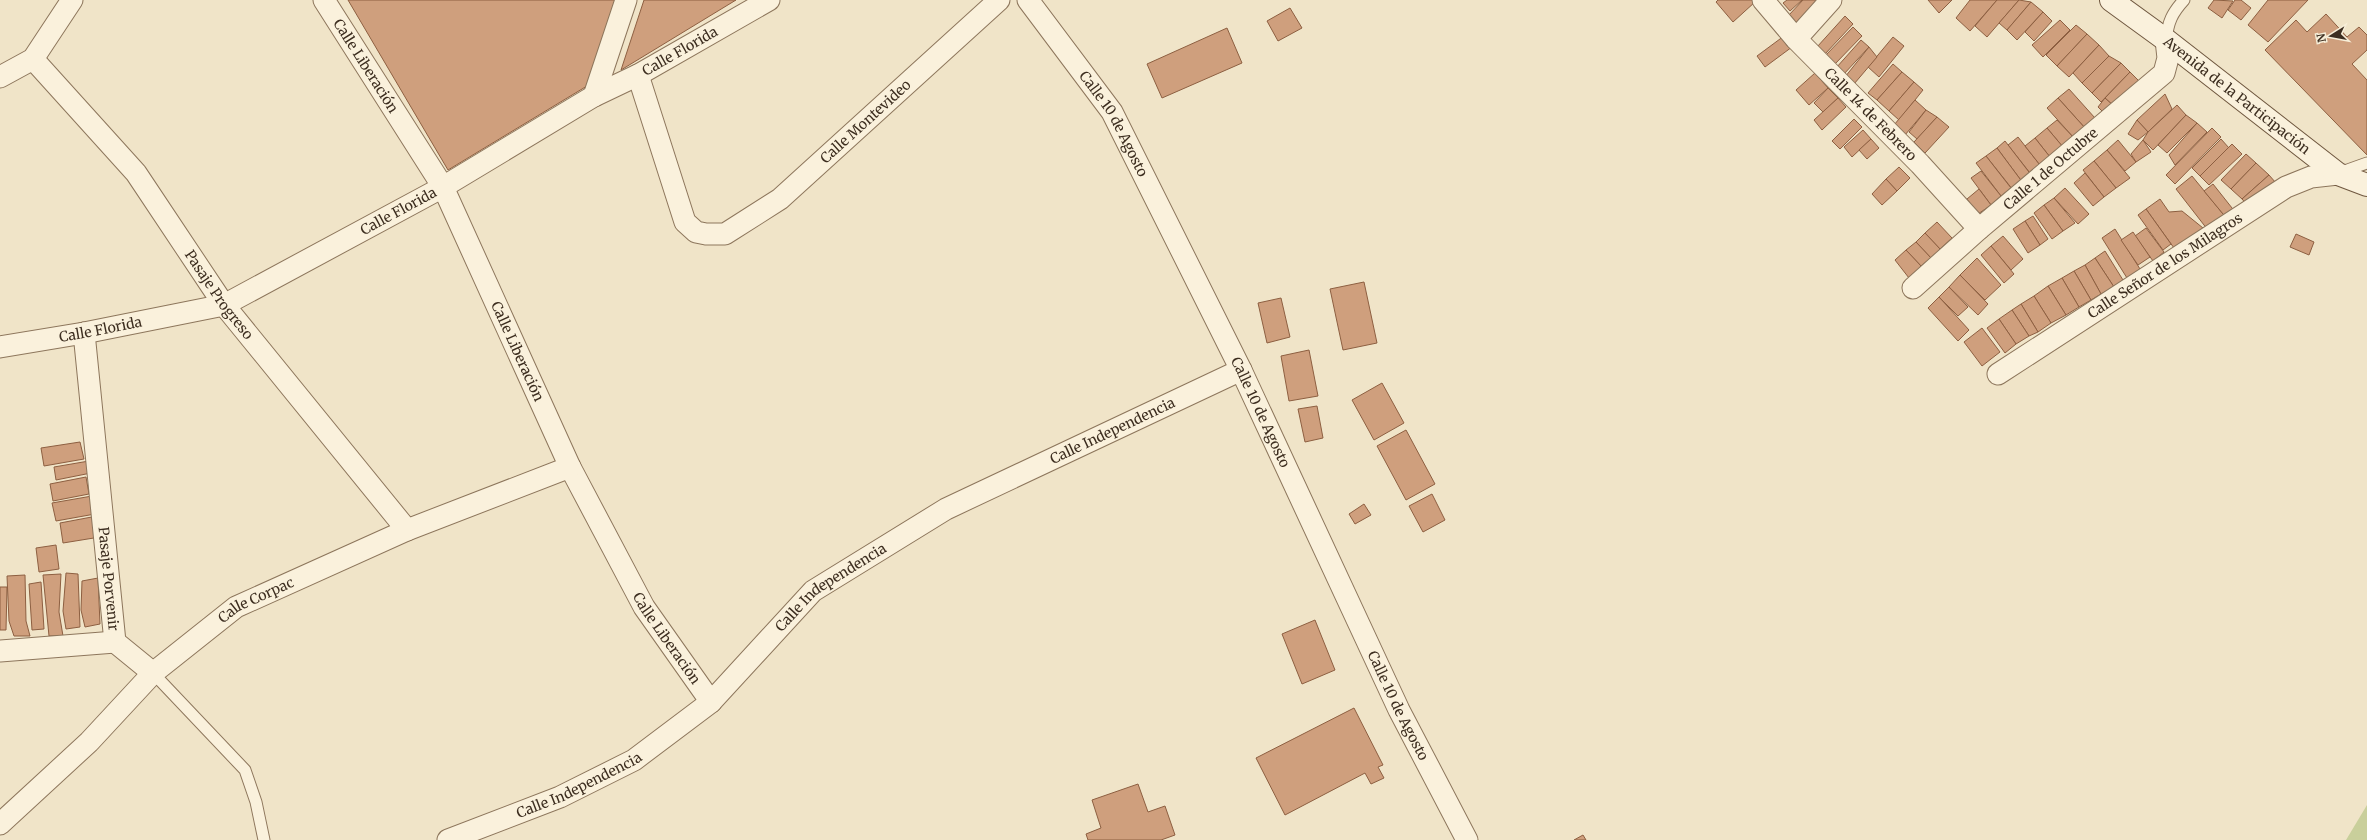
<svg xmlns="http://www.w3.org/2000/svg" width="2367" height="840" font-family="Merriweather,serif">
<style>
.green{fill:#c9cf9b}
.building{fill:#cf9f7d;stroke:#8d5f41}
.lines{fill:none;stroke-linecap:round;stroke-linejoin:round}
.lane-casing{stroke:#8d765c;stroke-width:13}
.street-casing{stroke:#8d765c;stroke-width:23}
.secondary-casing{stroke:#6f573f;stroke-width:24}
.lane{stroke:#faf1dc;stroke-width:11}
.street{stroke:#faf1dc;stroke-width:21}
.secondary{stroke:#faf1dc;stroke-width:22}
.labels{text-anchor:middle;stroke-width:3;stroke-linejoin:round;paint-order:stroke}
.street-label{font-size:14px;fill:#3d2e20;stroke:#f7eed8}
</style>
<rect width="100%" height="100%" fill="#f0e4c8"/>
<path class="green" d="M2367 805V840H2346Z"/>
<g class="building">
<path d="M348 0H615L587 86 448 170Z"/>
<path d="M644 0H736L621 70Z"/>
<path d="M1718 0H1753L1755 2 1733 22 1716 2Z"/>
<path d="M1787 0H1802L1790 11 1783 3Z"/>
<path d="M1803 0H1823L1800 26 1789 15Z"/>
<path d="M1928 0H1952L1939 13Z"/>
<path d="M1970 0H1997L1970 31 1956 18Z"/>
<path d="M1997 0H2019L1987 37 1975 26Z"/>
<path d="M2019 0 2031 2 2007 30 1999 23Z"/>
<path d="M2214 0 2233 1 2222 18 2208 8Z"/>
<path d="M2235 0H2241L2251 8 2241 20 2228 10Z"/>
<path d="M2268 0H2308L2268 42 2248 25Z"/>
<path d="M2031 2 2043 12 2017 40 2007 30Z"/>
<path d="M1290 8 1302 28 1278 41 1267 21Z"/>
<path d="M2043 12 2052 21 2034 41 2025 32Z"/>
<path d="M2326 14 2347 37 2359 27 2367 35V50L2352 64 2367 80V155L2265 50 2296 20 2307 32Z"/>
<path d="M1845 16 1853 24 1825 54 1817 47Z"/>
<path d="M2060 20 2070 30 2043 57 2032 45Z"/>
<path d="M2076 25 2087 34 2057 66 2046 55Z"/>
<path d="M1853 27 1862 36 1834 65 1825 56Z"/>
<path d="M1227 28 1242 63 1162 98 1147 64Z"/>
<path d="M2087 34 2099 45 2069 77 2057 66Z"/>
<path d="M1784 36 1792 47 1765 67 1757 56Z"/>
<path d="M1893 37 1904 46 1879 77 1868 67Z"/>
<path d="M1861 40 1869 47 1843 75 1836 68Z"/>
<path d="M2099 45 2109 56 2082 83 2073 73Z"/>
<path d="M1869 47 1877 57 1854 84 1845 77Z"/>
<path d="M2109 56 2121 63 2092 93 2082 83Z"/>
<path d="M2121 63 2130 72 2101 102 2092 93Z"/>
<path d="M1893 64 1902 72 1877 100 1868 93Z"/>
<path d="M1902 72 1914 82 1889 111 1877 100Z"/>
<path d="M2130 72 2141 83 2116 108 2105 98Z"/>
<path d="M1815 73 1828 88 1809 105 1796 90Z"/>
<path d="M1914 82 1923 90 1899 120 1889 111Z"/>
<path d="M1828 88 1838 98 1823 112 1814 103Z"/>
<path d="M2069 89 2095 118 2085 128 2058 98Z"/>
<path d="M2165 94 2172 109 2148 132 2137 120Z"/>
<path d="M1838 98 1846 107 1822 130 1814 120Z"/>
<path d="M2058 98 2085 128 2074 138 2047 108Z"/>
<path d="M2105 98 2116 108 2107 116 2098 107Z"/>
<path d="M1915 100 1926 110 1905 135 1894 125Z"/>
<path d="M2177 105 2186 115 2153 150 2143 140 2148 132Z"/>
<path d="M1926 110 1937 117 1917 139 1909 132Z"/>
<path d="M2186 115 2197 123 2167 153 2158 145Z"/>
<path d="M1937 117 1949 127 1925 153 1914 142Z"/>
<path d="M1854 119 1862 127 1840 149 1832 141Z"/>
<path d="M2057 120 2074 138 2063 147 2047 128Z"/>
<path d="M2137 120 2148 132 2138 140 2128 134Z"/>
<path d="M2197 123 2207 132 2175 165 2169 155Z"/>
<path d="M2047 128 2063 147 2050 157 2035 138Z"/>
<path d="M2212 128 2221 137 2175 184 2166 175Z"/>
<path d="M1863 130 1871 139 1852 157 1844 147Z"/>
<path d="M2018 137 2040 165 2030 173 2008 145Z"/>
<path d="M2035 138 2050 157 2040 165 2025 146Z"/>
<path d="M1871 139 1879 148 1867 159 1859 150Z"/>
<path d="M2221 139 2229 148 2200 176 2192 168Z"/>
<path d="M2118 140 2136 162 2125 171 2107 150Z"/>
<path d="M2143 140 2151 152 2136 162 2131 154Z"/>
<path d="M2005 141 2032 176 2023 183 1997 148Z"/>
<path d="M2232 144 2242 154 2209 185 2200 176Z"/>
<path d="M1997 148 2023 183 2013 190 1986 156Z"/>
<path d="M2107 150 2130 178 2116 188 2094 161Z"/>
<path d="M2246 154 2256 163 2231 189 2221 180Z"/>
<path d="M1986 156 2011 188 2001 196 1976 163Z"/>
<path d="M2094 161 2116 188 2104 197 2083 170Z"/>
<path d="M2256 163 2269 175 2242 199 2231 189Z"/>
<path d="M1899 167 1910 178 1897 191 1886 179Z"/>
<path d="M1981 171 2001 196 1991 205 1971 178Z"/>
<path d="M2085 173 2104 197 2093 206 2074 183Z"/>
<path d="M2269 175 2276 183 2249 207 2242 199Z"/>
<path d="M2192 176 2228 220 2211 234 2176 189Z"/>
<path d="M1886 179 1897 191 1882 205 1872 194Z"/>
<path d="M2213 184 2236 213 2228 220 2204 191Z"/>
<path d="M2065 188 2089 214 2078 224 2054 198Z"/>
<path d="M1979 189 1991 205 1978 214 1967 199Z"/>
<path d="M2054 198 2075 223 2063 231 2044 205Z"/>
<path d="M2160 199 2169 212 2182 211 2203 228 2174 248 2146 209Z"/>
<path d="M2044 205 2063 231 2052 239 2034 213Z"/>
<path d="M2146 209 2171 244 2163 250 2138 215Z"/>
<path d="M2033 216 2048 239 2040 245 2025 221Z"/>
<path d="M2025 221 2040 245 2028 253 2013 229Z"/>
<path d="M1937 222 1952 238 1940 249 1925 233Z"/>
<path d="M2146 228 2164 252 2153 261 2135 236Z"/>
<path d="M2115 229 2140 269 2127 278 2102 238Z"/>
<path d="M2133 232 2150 257 2138 265 2121 240Z"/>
<path d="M1925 233 1940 249 1931 258 1916 242Z"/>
<path d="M2296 234 2314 242 2309 255 2290 247Z"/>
<path d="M2003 236 2023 259 2011 270 1991 246Z"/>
<path d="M1916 242 1931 258 1921 266 1906 250Z"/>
<path d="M1991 246 2014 274 2004 283 1981 255Z"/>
<path d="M1906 250 1921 266 1909 278 1895 260Z"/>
<path d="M2105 251 2123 280 2114 287 2095 258Z"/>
<path d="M1977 258 2001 285 1985 300 1960 275Z"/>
<path d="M2095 258 2114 287 2101 294 2085 265Z"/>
<path d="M2085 265 2101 294 2091 300 2074 271Z"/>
<path d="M2074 271 2091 300 2079 307 2062 278Z"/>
<path d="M1960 275 1988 304 1978 315 1949 287Z"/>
<path d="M2062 278 2079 307 2066 315 2048 286Z"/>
<path d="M1364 282 1377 343 1343 350 1330 289Z"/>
<path d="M2048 286 2066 315 2051 323 2034 296Z"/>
<path d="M1949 287 1968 307 1958 316 1939 297Z"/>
<path d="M2034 296 2051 323 2038 332 2021 304Z"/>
<path d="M1939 297 1969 330 1958 341 1928 308Z"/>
<path d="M1281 298 1290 337 1267 343 1258 303Z"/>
<path d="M2021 304 2038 332 2029 336 2012 310Z"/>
<path d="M2012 310 2029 336 2016 344 1999 319Z"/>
<path d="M1999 319 2016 344 2005 353 1987 328Z"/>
<path d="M1982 328 2000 352 1982 366 1964 342Z"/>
<path d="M1309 350 1318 396 1289 401 1281 356Z"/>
<path d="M1382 383 1404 423 1374 440 1352 400Z"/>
<path d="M1317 406 1323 438 1305 442 1298 409Z"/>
<path d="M1406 430 1435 484 1406 500 1377 446Z"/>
<path d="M80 442 84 459 44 466 41 448Z"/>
<path d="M89 461 91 473 56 480 54 467Z"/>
<path d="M86 477 89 494 53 501 50 484Z"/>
<path d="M1432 494 1445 520 1423 532 1409 506Z"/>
<path d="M92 496 95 514 56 521 52 503Z"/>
<path d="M1364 504 1371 515 1355 524 1349 514Z"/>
<path d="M97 516 100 537 63 543 60 523Z"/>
<path d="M56 545 59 569 39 572 36 548Z"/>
<path d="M66 573 78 574 80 627 66 629 63 611Z"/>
<path d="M61 574 59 612 63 636H49L43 575Z"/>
<path d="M25 575 26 621 30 636H14L9 621 7 576Z"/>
<path d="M98 578 100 624 85 627 81 610 82 581Z"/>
<path d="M41 582 44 629 32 630 29 584Z"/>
<path d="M0 587H7L6 630H0Z"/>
<path d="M1315 620 1335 670 1302 684 1282 634Z"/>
<path d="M1354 708 1383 765 1378 767 1384 778 1371 784 1365 773 1285 815 1256 758Z"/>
<path d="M1138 784 1148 812 1165 806 1175 835 1161 840H1088L1086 834 1101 828 1092 800Z"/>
<path d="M1583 835 1586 840H1574Z"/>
</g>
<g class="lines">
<defs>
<g id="lane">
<path d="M2166 40C2168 22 2172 13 2184 0"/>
<path d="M2339 173 2367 163"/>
<path d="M153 673 245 770 256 802 264 840"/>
</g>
<g id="street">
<path id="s1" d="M324 0 443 187 570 467 644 607 711 702"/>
<path id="s2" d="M1028 0 1112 112 1241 370 1399 710 1467 840"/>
<path id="s3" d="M1763 0 1796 39 1920 164 1979 229"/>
<path d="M1796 39 1831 0"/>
<path id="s4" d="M33 59 136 173 224 305 407 530"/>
<path id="s5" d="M638 75 685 222 696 232 706 234H725L780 199 999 0"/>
<path d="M0 77 33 59 72 0"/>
<path d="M594 96 626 0"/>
<path id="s6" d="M1913 288 1979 229 2164 73 2168 58 2166 40"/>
<path id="s7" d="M84 333 115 642 153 673"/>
<path id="s8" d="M0 347 84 333 224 305 443 187 594 96 638 75 769 0"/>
<path id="s9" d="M1998 374 2286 187 2311 177 2338 174"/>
<path d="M0 651 115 642"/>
<path id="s10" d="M0 824 89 742 153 673 236 607 407 530 570 467"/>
<path id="s11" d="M448 840 560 797 634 760 711 702 813 591 946 509 1241 370"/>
</g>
<g id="secondary">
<path id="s12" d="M2111 0 2166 40 2338 174 2367 185"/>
</g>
</defs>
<use href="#lane" class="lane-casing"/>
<use href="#street" class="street-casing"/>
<use href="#secondary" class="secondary-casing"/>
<use href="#lane" class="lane"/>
<use href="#street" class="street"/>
<use href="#secondary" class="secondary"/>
</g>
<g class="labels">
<g class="street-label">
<text dy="5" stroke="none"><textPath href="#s8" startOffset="750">Calle Florida</textPath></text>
<text dy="5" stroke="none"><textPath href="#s1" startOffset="78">Calle Liberación</textPath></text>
<text dy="5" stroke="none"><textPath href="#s12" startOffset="158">Avenida de la Participación</textPath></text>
<text dy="5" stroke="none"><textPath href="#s3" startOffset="157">Calle 14 de Febrero</textPath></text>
<text dy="5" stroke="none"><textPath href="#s5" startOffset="379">Calle Montevideo</textPath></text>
<text dy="5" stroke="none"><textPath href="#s2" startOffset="151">Calle 10 de Agosto</textPath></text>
<text dy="5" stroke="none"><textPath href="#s6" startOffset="182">Calle 1 de Octubre</textPath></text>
<text dy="5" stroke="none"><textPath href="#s8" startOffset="426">Calle Florida</textPath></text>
<text dy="5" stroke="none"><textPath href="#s9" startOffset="199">Calle Señor de los Milagros</textPath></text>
<text dy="5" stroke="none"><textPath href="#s4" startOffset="301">Pasaje Progreso</textPath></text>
<text dy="5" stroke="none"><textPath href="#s8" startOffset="102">Calle Florida</textPath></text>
<text dy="5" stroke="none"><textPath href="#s1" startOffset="402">Calle Liberación</textPath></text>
<text dy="5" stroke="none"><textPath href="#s2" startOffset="475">Calle 10 de Agosto</textPath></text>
<text dy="5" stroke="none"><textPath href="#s11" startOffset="790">Calle Independencia</textPath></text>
<text dy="5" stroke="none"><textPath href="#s7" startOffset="247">Pasaje Porvenir</textPath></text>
<text dy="5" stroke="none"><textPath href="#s11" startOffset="466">Calle Independencia</textPath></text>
<text dy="5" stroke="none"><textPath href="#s10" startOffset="342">Calle Corpac</textPath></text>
<text dy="5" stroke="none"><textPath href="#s1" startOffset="726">Calle Liberación</textPath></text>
<text dy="5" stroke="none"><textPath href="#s2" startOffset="799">Calle 10 de Agosto</textPath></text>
<text dy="5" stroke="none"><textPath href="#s11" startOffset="142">Calle Independencia</textPath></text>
</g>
</g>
<g transform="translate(2331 36) rotate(259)" stroke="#f7eed8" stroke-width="3" paint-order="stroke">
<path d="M0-3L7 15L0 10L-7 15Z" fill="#3d2e20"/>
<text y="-6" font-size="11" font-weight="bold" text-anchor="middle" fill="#3d2e20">N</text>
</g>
</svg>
